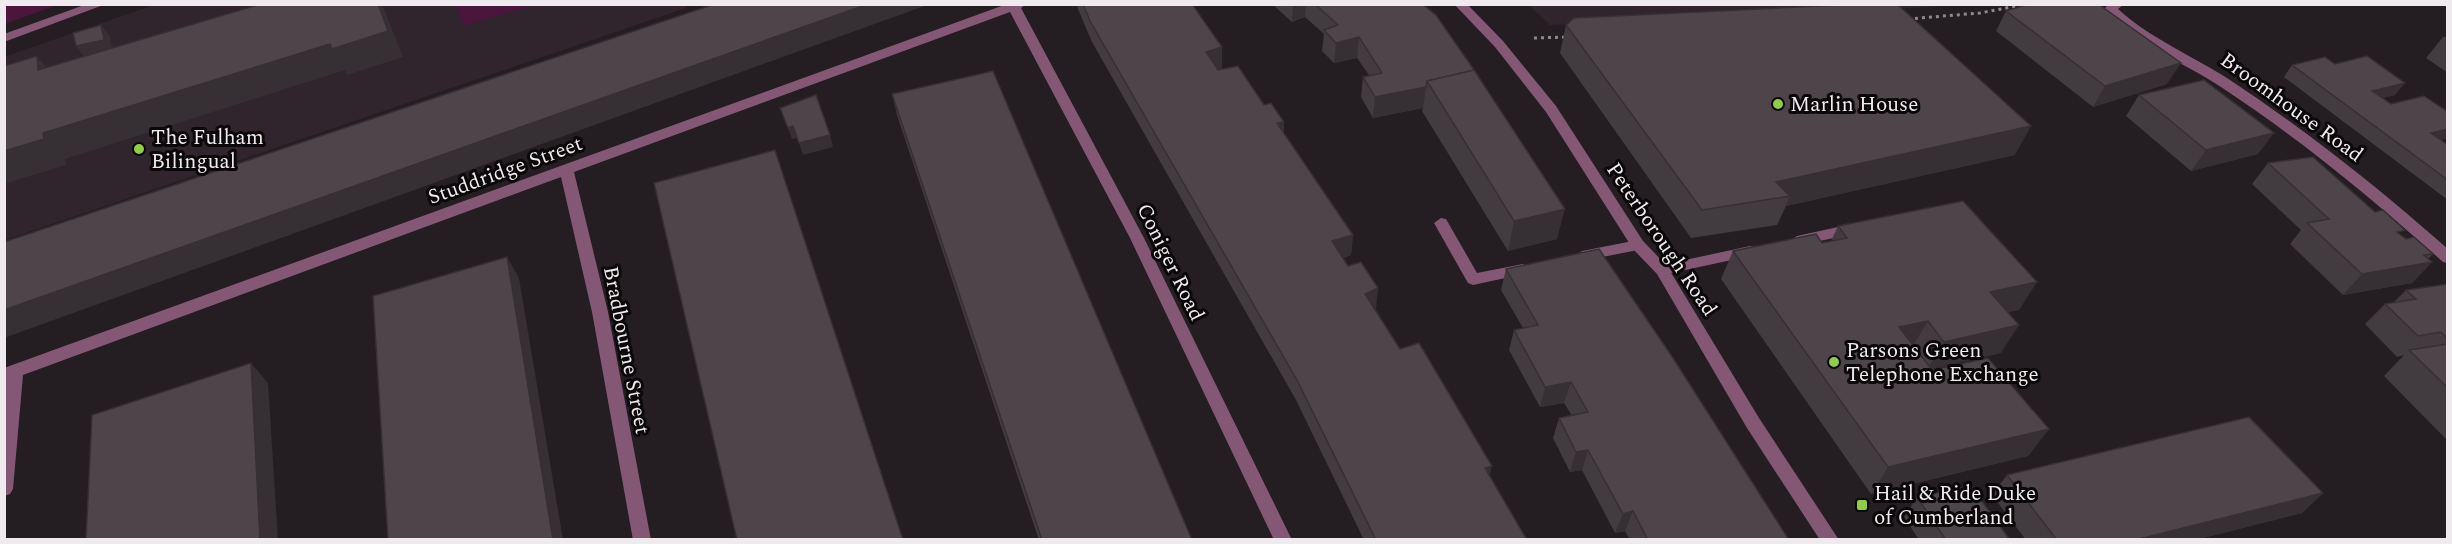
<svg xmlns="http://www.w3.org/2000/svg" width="2452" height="544" font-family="Spectral,serif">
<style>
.built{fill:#31252d}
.green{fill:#4a163b}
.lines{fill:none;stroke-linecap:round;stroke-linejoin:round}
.path{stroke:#8e888c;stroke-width:3;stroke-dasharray:3 4;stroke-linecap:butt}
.lane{fill:#845875;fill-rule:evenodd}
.street{fill:#845875;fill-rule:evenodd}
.wall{fill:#423b40}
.shaded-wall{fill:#363034}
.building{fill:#4d454a;stroke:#363034;stroke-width:1.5}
.poi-dot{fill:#8fcd42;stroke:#0b080a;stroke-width:2}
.labels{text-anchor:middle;stroke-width:6;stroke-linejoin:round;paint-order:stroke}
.poi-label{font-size:21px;fill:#efeaed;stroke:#0b080a;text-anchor:start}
.street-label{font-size:21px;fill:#efeaed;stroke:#0b080a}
</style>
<rect width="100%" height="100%" fill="#241d22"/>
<g class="built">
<path d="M684 4 686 8 5 240 4 57 154 5Z"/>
<path d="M1529 5H1955L1769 18 1550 25Z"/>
</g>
<g class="green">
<path d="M5 4H56L57 5 5 24Z"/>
<path d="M455 5H534L464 26Z"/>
</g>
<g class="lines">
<g class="path">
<path d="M1908 19 1980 13 2027 4"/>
<path d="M1534 38 1568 37"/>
</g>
<g class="lane">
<path d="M1441 218 1446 219 1477 273 1523 264 1530 269 1528 273 1473 285 1468 283 1434 223Z"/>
<path d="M1856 223 1861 224 1863 228 1861 232 1797 246 1790 241 1797 236Z"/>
<path d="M1638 240 1645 245 1643 249 1582 261 1575 256 1582 251Z"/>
<path d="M1750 246 1755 247 1757 251 1755 255 1662 275 1655 270 1662 265Z"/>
</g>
<g class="street">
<path d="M87 4H106L4 42V34Z"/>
<path d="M1007 4H1026L1021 8 1144 238 1292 540H1274L1130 238 1010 12 574 172 608 312 651 540H633L592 312 561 177 23 375 13 489 10 494 4 496V368Z"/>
<path d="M1454 4H1467L1503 41 1556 106 1643 241 1667 266 1759 418 1839 540H1820L1747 428 1657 274 1633 249 1546 112 1495 47Z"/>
<path d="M2109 4H2124L2118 9C2151 39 2193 56 2230 80 2307 131 2379 188 2448 249V263L2443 262C2373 199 2300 139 2221 87 2184 62 2133 45 2104 9Z"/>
</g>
</g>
<g class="wall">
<path d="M1077 4H1192L1222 68 1218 69 1264 105 1284 122V133L1353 235 1351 255 1343 258 1348 266 1378 288 1375 309 1400 349 1489 476 1527 540H1364L1296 400 1092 42 1078 9Z"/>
<path d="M1272 4H1422L1479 77 1557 239 1508 251 1422 111 1423 108 1373 118 1361 97 1363 77 1369 75 1357 58 1334 63 1322 51 1324 34 1305 17 1292 22Z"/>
<path d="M2006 11 2167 84 2093 107 1996 31Z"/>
<path d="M1566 25 2015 155 1786 206 1777 225 1691 238 1560 53Z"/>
<path d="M2443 37H2448V73L2426 58Z"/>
<path d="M2335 64 2395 95 2382 98 2391 104 2448 112V138L2440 140 2448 145V200L2284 77 2292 65Z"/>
<path d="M892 94 1192 540H1039L897 115Z"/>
<path d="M2139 95 2258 154 2191 171 2126 116Z"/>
<path d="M2268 163 2433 254 2428 259 2432 262 2412 283 2343 295 2290 244 2301 230 2252 184Z"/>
<path d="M1838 226 2019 310 2009 312 2001 353 1931 369 2049 429 2028 456 1871 494 1721 279 1733 251 1831 241Z"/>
<path d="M1506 269 1789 540H1630L1625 531 1615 533 1582 470 1570 472 1553 438 1559 418 1572 416 1564 403 1540 407 1509 350 1514 330 1523 328 1501 290Z"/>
<path d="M2448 284V441L2384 376 2404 355 2397 357 2365 324 2385 304 2394 302 2406 290Z"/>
<path d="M2007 475 2323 493 2302 513 2195 540H2026L1992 495Z"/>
<path d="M1917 497 2010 540H1919L1904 517Z"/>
</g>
<g class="shaded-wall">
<path d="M378 4H382L403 57 347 75 345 70 65 159 66 165 4 184V151L43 133 330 44Z"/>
<path d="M868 4H930L4 338V310Z"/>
<path d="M1293 4H1306L1305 17 1292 22Z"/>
<path d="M101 25 110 37 113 52 85 58 76 46Z"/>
<path d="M1359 37 1357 58 1334 63 1336 43Z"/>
<path d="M1222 47V68L1206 72V52Z"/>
<path d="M37 56 58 82 38 70Z"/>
<path d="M2181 63 2167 84 2093 107 2105 86Z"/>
<path d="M2405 83 2395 95 2362 103 2372 91Z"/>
<path d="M1426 87 1423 108 1373 118 1375 97Z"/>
<path d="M1284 122 1283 143 1277 123Z"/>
<path d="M793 126 797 138 792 139 788 128Z"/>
<path d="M2031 126 2015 155 1786 206 1790 196 1776 182Z"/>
<path d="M2448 129V138L2420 145 2431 133Z"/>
<path d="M2274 133 2258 154 2191 171 2206 150Z"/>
<path d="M830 135 833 147 803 155 799 143Z"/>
<path d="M1565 209 1557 239 1508 251 1514 221Z"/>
<path d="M1353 235 1351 255 1330 262 1332 241Z"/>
<path d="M507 257 519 278 563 540H553Z"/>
<path d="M2432 262 2412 283 2343 295 2362 274Z"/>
<path d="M2037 282 2019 310 1973 320 1990 292Z"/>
<path d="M1378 288 1376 309 1363 314 1365 294Z"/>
<path d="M1928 321 1911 349 1899 327Z"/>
<path d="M2019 325 2001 353 1927 370 1944 342Z"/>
<path d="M251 363 268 383 278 540H260Z"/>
<path d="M1571 382 1564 403 1540 407 1545 387Z"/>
<path d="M2049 429 2028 456 1871 494 1888 467Z"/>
<path d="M1588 450 1582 470 1570 472 1576 452Z"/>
<path d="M1492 466 1487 486 1485 468Z"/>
<path d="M2323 493 2302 513 2195 540H2135Z"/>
<path d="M1633 511 1625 531 1615 533 1623 514Z"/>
</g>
<g class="building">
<path d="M261 4H378L388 31 332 49 330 44 43 133 44 139 4 151V66L37 56 38 70Z"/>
<path d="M715 4H868L4 310V242Z"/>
<path d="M1083 4H1192L1222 47 1206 52 1218 70 1238 66 1264 105 1271 103 1284 122 1277 123 1353 235 1332 241 1348 266 1361 262 1378 288 1365 294 1400 349 1419 343 1492 466 1485 468 1527 540H1376L1297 380 1090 21Z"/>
<path d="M1315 4H1422L1436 15 1479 77 1474 70 1427 81 1426 87 1375 97 1363 77 1382 73 1359 37 1336 43 1324 30 1338 25Z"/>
<path d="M1862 4H1897L2031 126 1776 182 1790 196 1702 210 1566 25 1574 18Z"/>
<path d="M2029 4H2098L2181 63 2105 86 2006 11Z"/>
<path d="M101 25 104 40 76 46 73 33Z"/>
<path d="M2367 56 2405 83 2372 91 2381 97 2391 104 2424 96 2448 112V129L2431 133 2448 145V180L2292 65 2325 57 2335 64Z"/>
<path d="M1474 70 1565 209 1514 221 1427 81Z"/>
<path d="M993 71 1192 540H1042L892 94Z"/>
<path d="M2204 80 2274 133 2206 150 2139 95Z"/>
<path d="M816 95 830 135 799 143 793 126 788 128 780 108Z"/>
<path d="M775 150 903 540H737L654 183Z"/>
<path d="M2313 157 2375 212 2383 210 2405 230 2397 232 2406 239 2414 237 2433 254 2424 255 2432 262 2362 274 2307 223 2329 219 2268 163Z"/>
<path d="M1963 201 2037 282 1990 292 2019 325 1944 342 1928 321 1899 327 1932 370 1988 358 2049 429 1888 467 1733 251 1816 234 1822 243 1847 238 1838 226Z"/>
<path d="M1599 249 1673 358 1789 540H1648L1633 511 1623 514 1588 450 1576 452 1559 418 1588 412 1571 382 1545 387 1514 330 1538 325 1506 269Z"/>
<path d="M507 257 553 540H388L373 296Z"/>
<path d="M2448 284V339L2441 332 2418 336 2385 304 2416 299 2406 290Z"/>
<path d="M2448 344V388L2409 350Z"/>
<path d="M251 363 260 540H86L92 415Z"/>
<path d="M2249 417 2323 493 2135 540H2057L2007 475Z"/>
<path d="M1971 486 2010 540H1946L1917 497Z"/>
</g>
<g class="poi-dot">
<circle cx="1778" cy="104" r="6"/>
<circle cx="139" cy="149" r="6"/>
<circle cx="1834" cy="362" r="6"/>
<rect x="1856" y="499" width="12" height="12" rx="3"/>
</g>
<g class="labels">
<g class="poi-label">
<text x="1790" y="111">Marlin House</text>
<text x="151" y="144">The Fulham<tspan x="151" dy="24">Bilingual</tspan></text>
<text x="1846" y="357">Parsons Green<tspan x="1846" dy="24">Telephone Exchange</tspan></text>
<text x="1874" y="500">Hail &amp; Ride Duke<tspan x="1874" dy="24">of Cumberland</tspan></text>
</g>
<g class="street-label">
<text transform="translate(2292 107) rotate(36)" y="7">Broomhouse Road</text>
<text transform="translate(505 170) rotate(-20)" y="7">Studdridge Street</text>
<text transform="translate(1662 239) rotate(56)" y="7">Peterborough Road</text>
<text transform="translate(1171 262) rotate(64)" y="7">Coniger Road</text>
<text transform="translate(627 350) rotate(79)" y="7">Bradbourne Street</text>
</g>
</g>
<rect width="2452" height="544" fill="none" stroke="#efeaed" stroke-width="12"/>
</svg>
